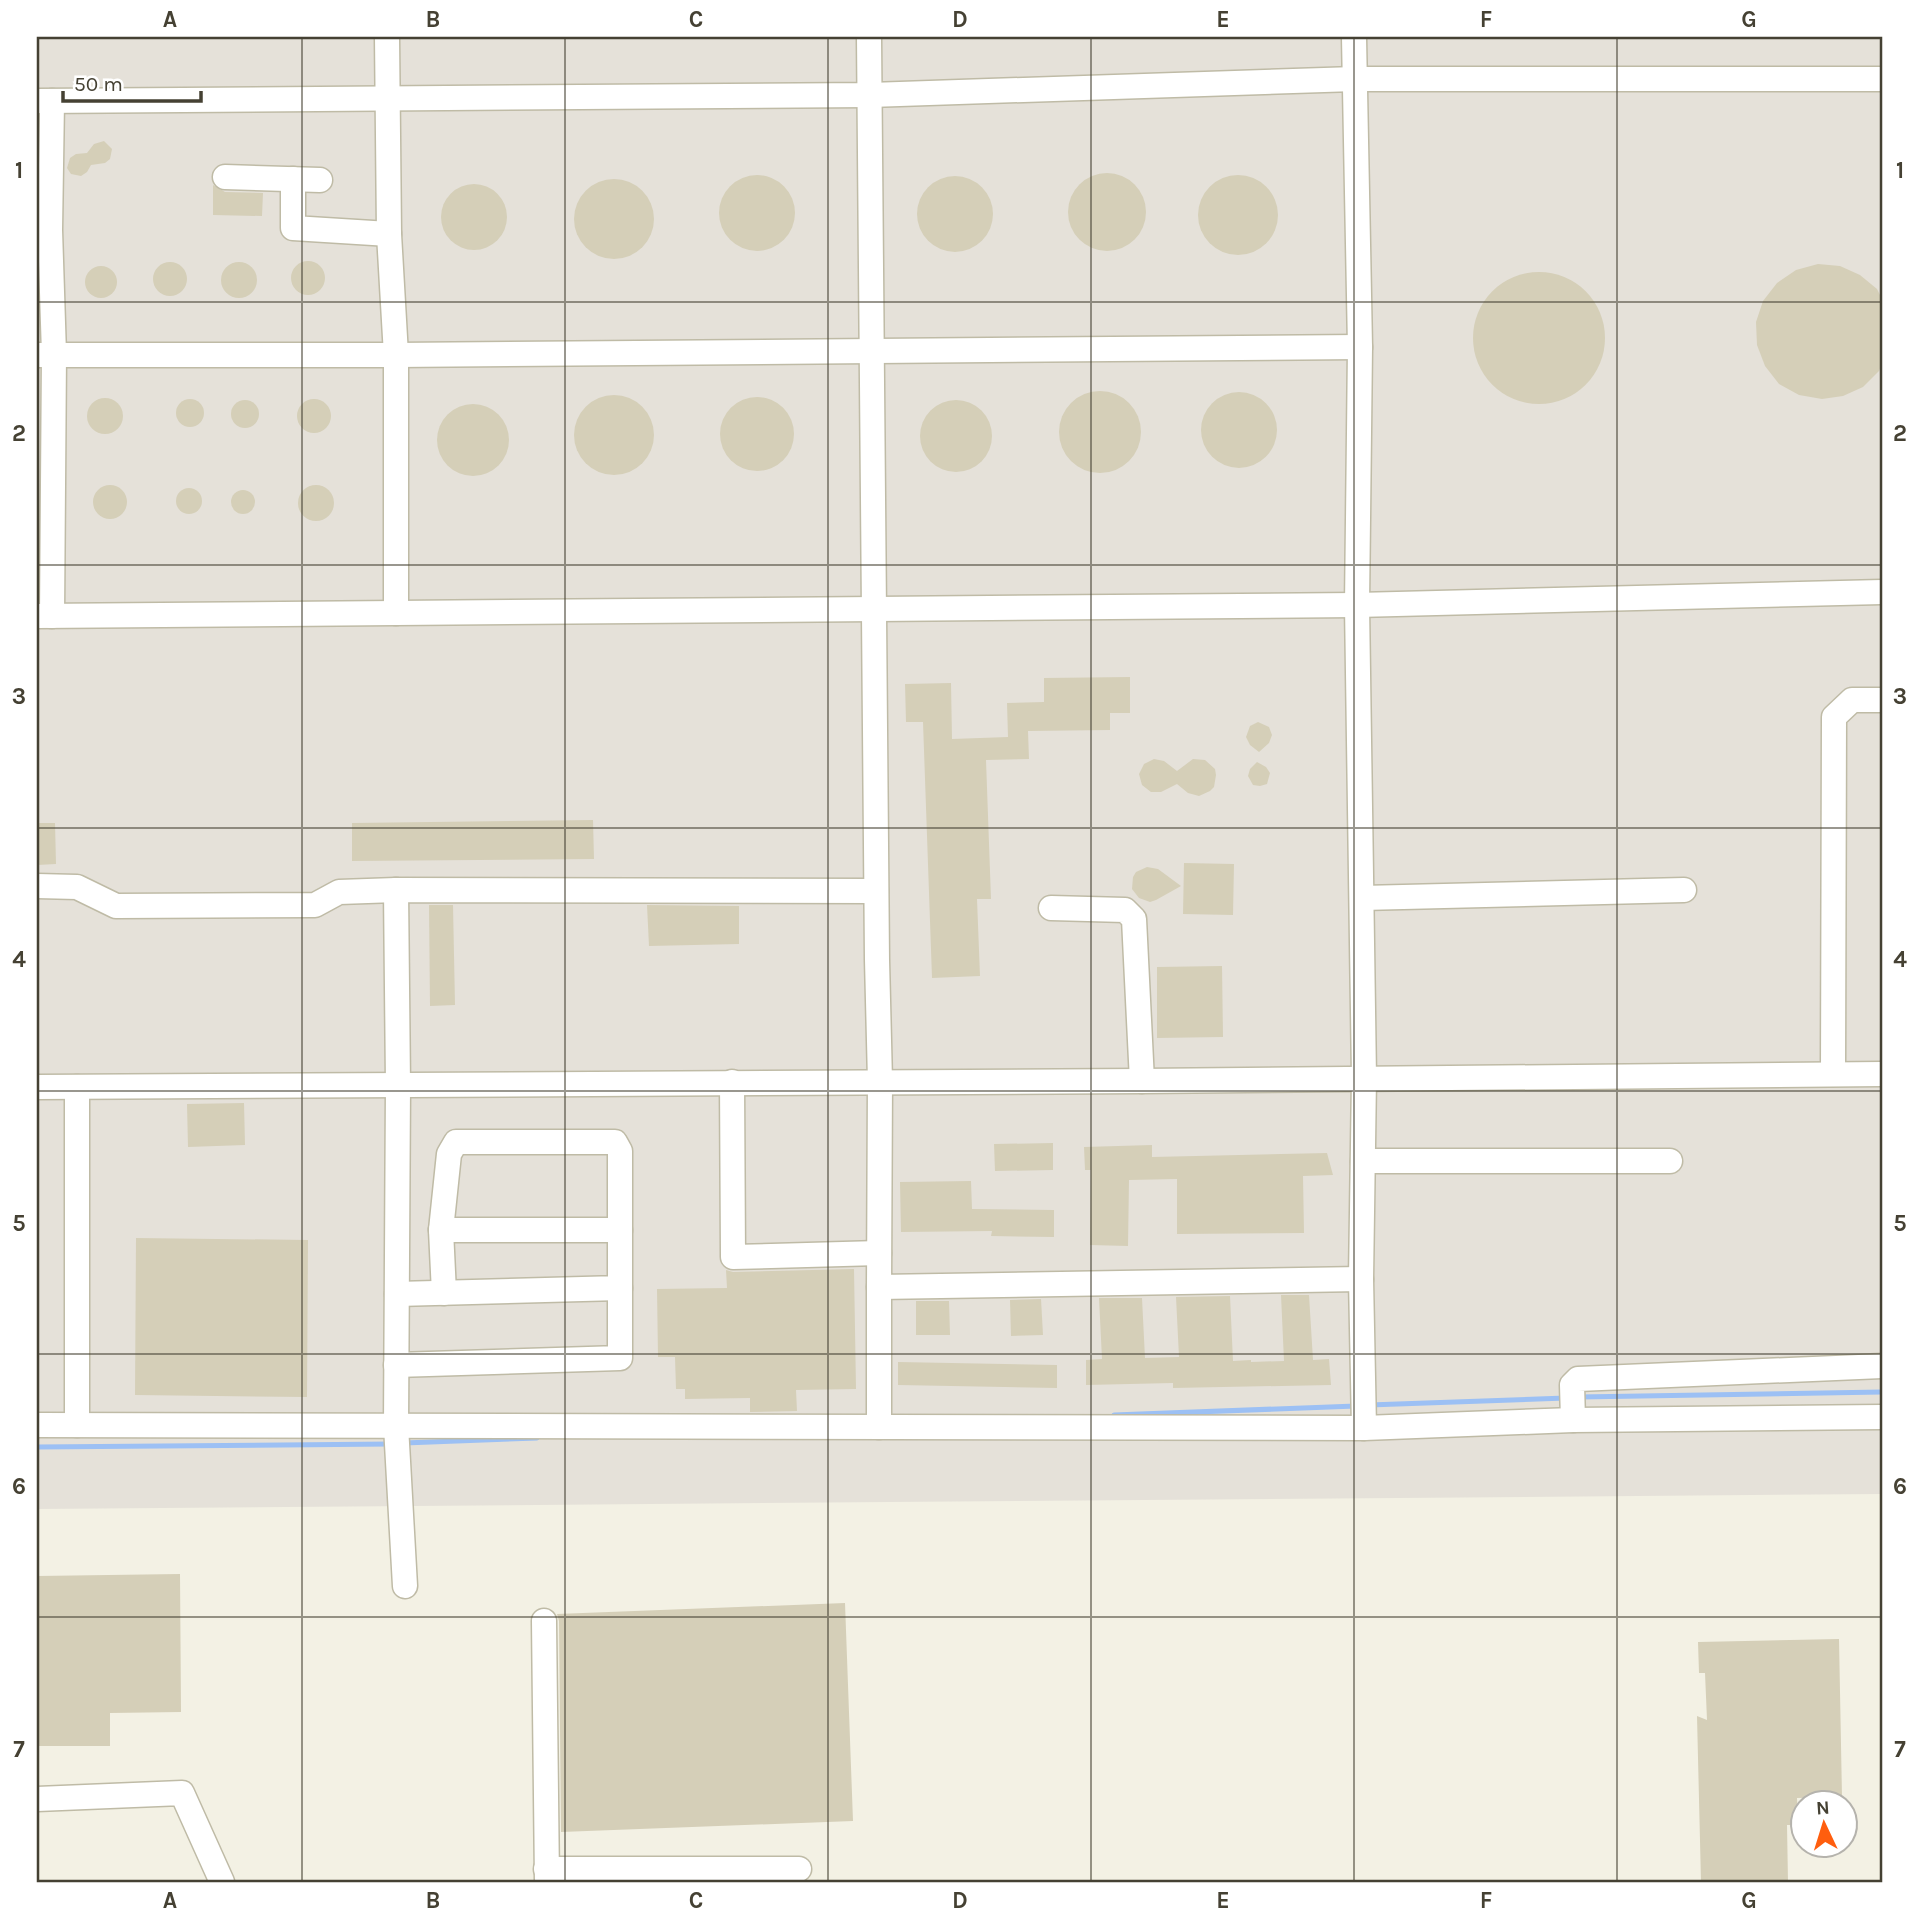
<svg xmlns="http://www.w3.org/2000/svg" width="1919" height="1919" font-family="Karla,sans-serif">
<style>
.industrial{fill:#e5e1d9}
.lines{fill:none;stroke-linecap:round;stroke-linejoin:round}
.stream{stroke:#9cc0f4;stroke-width:5}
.building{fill:#d5cfb8}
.minor-casing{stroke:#bfbba6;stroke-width:27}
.minor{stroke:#fff;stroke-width:24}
.grid{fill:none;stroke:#454133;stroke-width:2;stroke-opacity:0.55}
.neatline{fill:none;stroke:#454133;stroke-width:2.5}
.grid-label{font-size:23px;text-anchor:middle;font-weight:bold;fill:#454133}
</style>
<rect width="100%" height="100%" fill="#f3f1e4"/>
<path class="industrial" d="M37 37H1882V1494L37 1509Z"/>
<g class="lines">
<g class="stream">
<path d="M1579 1397 1882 1392"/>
<path d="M1369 1405 1566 1398"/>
<path d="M1114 1415 1356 1406"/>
<path d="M404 1443 537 1438"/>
<path d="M37 1447 391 1444"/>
</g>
</g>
<g class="building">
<path d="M104 141 112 149 110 159 105 163 91 165 87 172 81 176 71 174 67 168 70 158 76 154 87 153 94 144Z"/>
<circle cx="1107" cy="212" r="39"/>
<circle cx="757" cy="213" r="38"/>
<circle cx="1238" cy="215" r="40"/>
<circle cx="955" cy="214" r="38"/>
<circle cx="614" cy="219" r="40"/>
<circle cx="474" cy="217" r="33"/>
<path d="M213 185 225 192 263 193 262 216 213 215Z"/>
<circle cx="308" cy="278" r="17"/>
<circle cx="170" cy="279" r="17"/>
<circle cx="239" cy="280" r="18"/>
<path d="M1818 264 1840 266 1860 275 1877 289 1882 299V364L1879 371 1863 387 1843 396 1822 399 1799 395 1779 384 1765 366 1757 345 1756 322 1763 301 1777 283 1796 270Z"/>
<circle cx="101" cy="282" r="16"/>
<circle cx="1539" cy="338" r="66"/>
<circle cx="1100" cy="432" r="41"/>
<circle cx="1239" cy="430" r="38"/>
<circle cx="614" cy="435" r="40"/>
<circle cx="757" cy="434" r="37"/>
<circle cx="105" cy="416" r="18"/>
<circle cx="314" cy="416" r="17"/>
<circle cx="190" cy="413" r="14"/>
<circle cx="956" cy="436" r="36"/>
<circle cx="245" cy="414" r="14"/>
<circle cx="473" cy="440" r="36"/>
<circle cx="110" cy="502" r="17"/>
<circle cx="316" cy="503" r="18"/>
<circle cx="189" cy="501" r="13"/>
<circle cx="243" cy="502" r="12"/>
<path d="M1130 677V713H1110V730L1028 731 1029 759 986 760 991 899H977L980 976 932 978 923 722H906L905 684 951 683 952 739 1008 737 1007 703 1044 702V678Z"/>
<path d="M1258 722 1269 727 1272 735 1269 743 1259 752 1250 745 1246 737 1250 726Z"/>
<path d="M1154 759 1164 761 1177 771 1193 759 1205 760 1215 769 1216 775 1214 787 1210 791 1199 796 1188 793 1177 784 1161 792H1151L1142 785 1139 774 1144 764Z"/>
<path d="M1257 762 1266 767 1270 773 1267 784 1260 786 1253 785 1248 776 1250 769Z"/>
<path d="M593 820 594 859 352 861V823Z"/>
<path d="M37 823H55L56 864 37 865Z"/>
<path d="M1184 863 1234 864 1233 915 1183 914Z"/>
<path d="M1147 867 1158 869 1181 886 1156 900 1150 902 1139 898 1132 889 1133 877 1136 872Z"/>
<path d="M429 905H453L455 1005 430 1006Z"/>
<path d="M647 905 739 906V944L649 946Z"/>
<path d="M1222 966 1223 1037 1157 1038V967Z"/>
<path d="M244 1103 245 1145 188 1147 187 1104Z"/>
<path d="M1053 1143V1170L995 1171 994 1144Z"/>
<path d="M1152 1145V1157L1327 1153 1333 1175 1303 1176 1304 1233 1177 1234V1179L1129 1180 1128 1246 1090 1245 1091 1170H1085L1084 1147Z"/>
<path d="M971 1181 972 1209 1054 1210V1237L991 1236 992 1231 901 1232 900 1182Z"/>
<path d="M136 1238 308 1240 307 1397 135 1395Z"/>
<path d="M854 1269 856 1389 796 1390 797 1411 750 1412V1398L685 1399V1389H676L675 1357H658L657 1289 727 1288 726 1270 733 1272Z"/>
<path d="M1281 1295H1309L1313 1360 1329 1359 1331 1385 1173 1388V1383L1086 1385V1360L1102 1359 1099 1298H1142L1145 1358 1179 1357 1176 1297 1230 1296 1233 1361 1251 1360V1362L1284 1361Z"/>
<path d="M1041 1299 1043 1335 1011 1336 1010 1300Z"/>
<path d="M916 1301H949L950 1335H916Z"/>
<path d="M898 1362 1057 1365V1388L898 1385Z"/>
<path d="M180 1574 181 1712 110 1713V1746H37V1576Z"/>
<path d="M845 1603 853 1821 561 1832 559 1621 557 1614Z"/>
<path d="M1839 1639 1842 1797 1797 1798 1798 1825H1787L1788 1882H1701L1697 1716 1707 1720 1705 1673H1699L1698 1642Z"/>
</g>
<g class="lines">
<defs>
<g id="minor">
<path d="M387 37 389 234 396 355V613"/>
<path d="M869 37 877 960 880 1081 879 1287 1361 1279"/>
<path d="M1354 37 1360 347 1357 605 1364 1078 1361 1279 1364 1428"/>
<path d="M37 101 870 95 1355 79H1882"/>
<path d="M52 101 50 230 54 354 52 616"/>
<path d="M225 177 320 180"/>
<path d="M293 179V228L389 234"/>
<path d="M37 355H396L1360 347"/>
<path d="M37 616 1357 605 1882 592"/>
<path d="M37 886 77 887 116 906 315 905 339 892 396 890 876 891"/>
<path d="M396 890 398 1085 396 1426 405 1586"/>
<path d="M1362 898 1684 890"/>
<path d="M1051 908 1125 910 1134 919 1142 1081"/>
<path d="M1833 1074 1834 717 1852 700H1882"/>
<path d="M732 1082 733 1257 879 1253"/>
<path d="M37 1087 1142 1081 1882 1074"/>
<path d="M1363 1161H1670"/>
<path d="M444 1293 441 1230H620"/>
<path d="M397 1294 620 1288V1151L615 1142H456L449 1154 441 1230"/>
<path d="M396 1365 620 1358V1288"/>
<path d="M1573 1420 1572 1385 1578 1379 1882 1366"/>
<path d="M37 1425 1364 1428 1573 1420 1882 1417"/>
<path d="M77 1425V1087"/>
<path d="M879 1427V1287"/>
<path d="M544 1621 547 1882"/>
<path d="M37 1799 182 1793 222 1882"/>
<path d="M546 1869H799"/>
</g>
</defs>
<use href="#minor" class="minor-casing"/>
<use href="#minor" class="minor"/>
</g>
<path class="grid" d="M302 37V1882M565 37V1882M828 37V1882M1091 37V1882M1354 37V1882M1617 37V1882M37 302H1882M37 565H1882M37 828H1882M37 1091H1882M37 1354H1882M37 1617H1882"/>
<rect width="1919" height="1919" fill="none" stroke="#ffffff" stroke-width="77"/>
<g transform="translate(1824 1824) rotate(356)"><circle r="33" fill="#ffffff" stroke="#b5b3ad" stroke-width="2"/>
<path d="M0-5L12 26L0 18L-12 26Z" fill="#ff5e0e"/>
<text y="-10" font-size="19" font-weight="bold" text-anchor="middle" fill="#454133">N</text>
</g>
<path d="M63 91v10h138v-10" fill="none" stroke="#454133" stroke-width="3.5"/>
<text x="74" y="91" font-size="21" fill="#454133" stroke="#ffffff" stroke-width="5" paint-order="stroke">50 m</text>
<rect x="38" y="38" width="1843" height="1843" class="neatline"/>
<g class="grid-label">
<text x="170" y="27">A</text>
<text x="433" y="27">B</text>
<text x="696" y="27">C</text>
<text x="960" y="27">D</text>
<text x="1223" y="27">E</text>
<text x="1486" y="27">F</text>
<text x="1749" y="27">G</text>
<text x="19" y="178">1</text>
<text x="1900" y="178">1</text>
<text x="19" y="441">2</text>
<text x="1900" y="441">2</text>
<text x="19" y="704">3</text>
<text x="1900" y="704">3</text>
<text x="19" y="967">4</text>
<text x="1900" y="967">4</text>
<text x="19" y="1231">5</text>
<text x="1900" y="1231">5</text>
<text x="19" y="1494">6</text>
<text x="1900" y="1494">6</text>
<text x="19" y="1757">7</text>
<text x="1900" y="1757">7</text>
<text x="170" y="1908">A</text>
<text x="433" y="1908">B</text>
<text x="696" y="1908">C</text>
<text x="960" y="1908">D</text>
<text x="1223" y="1908">E</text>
<text x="1486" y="1908">F</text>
<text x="1749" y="1908">G</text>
</g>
</svg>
